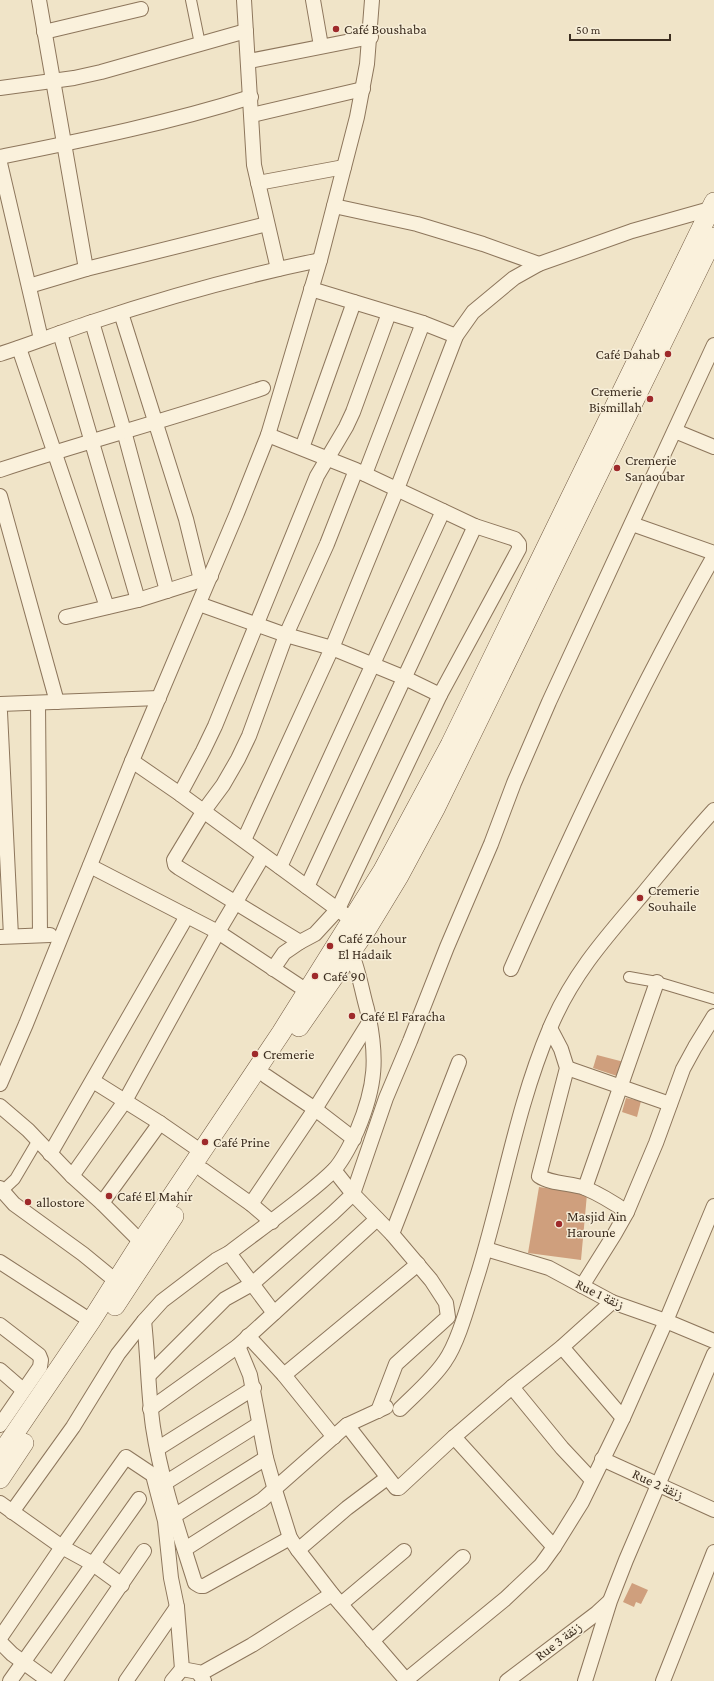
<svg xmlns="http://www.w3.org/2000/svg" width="714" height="1681" font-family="'Crimson Pro','Noto Naskh Arabic',serif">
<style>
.building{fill:#cf9f7d}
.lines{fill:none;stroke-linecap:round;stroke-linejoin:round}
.pedestrian-casing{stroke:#8d765c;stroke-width:12}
.minor-casing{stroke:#8d765c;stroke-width:16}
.secondary-casing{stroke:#6f573f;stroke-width:20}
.pedestrian{stroke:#faf1dc;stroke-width:10}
.minor{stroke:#faf1dc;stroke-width:14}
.secondary{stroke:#faf1dc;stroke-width:19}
.poi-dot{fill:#9e2a2b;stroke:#f7eed8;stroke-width:1.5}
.labels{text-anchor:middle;stroke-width:3;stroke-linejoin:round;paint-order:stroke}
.poi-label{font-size:14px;fill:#3d2e20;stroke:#f7eed8;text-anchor:start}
.street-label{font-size:14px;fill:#3d2e20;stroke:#f7eed8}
</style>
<rect width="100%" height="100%" fill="#f0e4c8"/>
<g class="building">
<path d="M597 1055 624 1062 620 1077 593 1068Z"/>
<path d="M626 1098 641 1101 637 1117 622 1112Z"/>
<path d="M539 1187 587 1194 581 1260 528 1253Z"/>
<path d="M632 1583 648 1590 641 1604 636 1602 634 1607 623 1602Z"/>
</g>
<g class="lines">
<defs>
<g id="pedestrian">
<path d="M191 0 200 44"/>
<path d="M629 977 657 982 714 999"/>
<path d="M0 1193 15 1179 38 1140"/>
</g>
<g id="minor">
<path d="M39 0 86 269"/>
<path d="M244 0 254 165 278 269"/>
<path d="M313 0 321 46"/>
<path d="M44 32 141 9"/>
<path d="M249 61 371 37"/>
<path d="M0 88 74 78 101 72 246 31"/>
<path d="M252 115 363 89"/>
<path d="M0 157C84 140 169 123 251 97"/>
<path d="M0 163 41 339"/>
<path d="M258 183 344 167"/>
<path d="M334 206 417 224 483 244 539 264"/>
<path d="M29 286 86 269 267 224"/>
<path d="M311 289 423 323 456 336"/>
<path d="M121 313 186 519 201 580 211 576"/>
<path d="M92 322 124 431 167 591"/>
<path d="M60 333 138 600"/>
<path d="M19 348 107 607"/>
<path d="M0 354C31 344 61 332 92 322 166 297 243 276 320 260"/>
<path d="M675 431 714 447"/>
<path d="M268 435 356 470 475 526 515 539 519 544V549L440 695 338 909 315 934 300 942 179 868 175 865 174 860 203 812 223 785 238 759 249 736 286 635 327 544 356 470"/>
<path d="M302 448 354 302"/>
<path d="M0 470C87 441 176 418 263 388"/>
<path d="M365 474 423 323"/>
<path d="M0 496 57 702"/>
<path d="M632 524 714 553"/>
<path d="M199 604 286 635 332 648 405 678 440 695"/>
<path d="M66 617 138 600 201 580"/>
<path d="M38 703 40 935"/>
<path d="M0 704 159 698"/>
<path d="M0 712 11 936"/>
<path d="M132 761 180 794 344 914"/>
<path d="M180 794 203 751 215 726 317 476 346 427 353 412 389 313"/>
<path d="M244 840 332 648 397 489 456 336 473 312 514 278 539 264 632 231 710 209"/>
<path d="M90 866 218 932 307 991"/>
<path d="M280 867 443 511"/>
<path d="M307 887 475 526"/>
<path d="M0 937 50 935"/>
<path d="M273 969 284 953 300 942"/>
<path d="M511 969C573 829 638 690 714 556"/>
<path d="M550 1028 561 1049 567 1068 539 1176C551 1184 570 1183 585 1188 599 1194 614 1203 627 1212"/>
<path d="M567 1068 670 1104"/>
<path d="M266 1076 315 1109 354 1139"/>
<path d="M93 1081 160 1123 202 1152"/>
<path d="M0 1084 26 1024 132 761 237 513 268 435 320 260 357 117 367 64 372 0"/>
<path d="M0 1106 28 1130 72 1176 102 1203 141 1242"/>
<path d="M50 1154 187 916"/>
<path d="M203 1170 251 1204 272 1222"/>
<path d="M334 1170 353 1194 392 1234 431 1280 446 1303 448 1317 396 1364 378 1411"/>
<path d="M72 1176 125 1101 218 932 263 856"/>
<path d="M0 1188 14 1204 83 1254 116 1281"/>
<path d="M585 1188 657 982"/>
<path d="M102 1203 160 1123"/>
<path d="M251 1204 315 1109 370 1021"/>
<path d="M392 1234 459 1062"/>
<path d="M486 1249 549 1268 612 1302 666 1321 714 1341"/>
<path d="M229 1253C254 1234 279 1216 304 1196 314 1188 325 1179 334 1170 344 1159 351 1144 357 1131 376 1086 378 1057 367 1009 361 988 358 965 348 945"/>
<path d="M0 1262 91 1321"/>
<path d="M582 1286 614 1235 627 1212 656 1143 683 1069 695 1047 714 1016"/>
<path d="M144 1321C148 1356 148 1392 153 1427 161 1480 179 1532 195 1583L200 1586H204L290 1538"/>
<path d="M0 1325 39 1355 41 1360 40 1367 0 1425"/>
<path d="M248 1336 284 1375 334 1437"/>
<path d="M238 1346 250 1375 266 1458 275 1490 290 1538 298 1550 332 1594 406 1680"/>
<path d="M562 1347 623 1418"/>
<path d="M0 1370 23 1390"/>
<path d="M149 1375 225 1299 252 1284 333 1213 353 1194 386 1098 410 1041 447 947 491 844 514 783 549 702 714 345"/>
<path d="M284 1375 418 1264"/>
<path d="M512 1387 562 1448 592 1480"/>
<path d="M150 1409 238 1346 377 1219"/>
<path d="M400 1409C415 1394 433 1379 445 1361 459 1341 469 1301 477 1277 503 1194 516 1108 550 1028 572 975 606 937 642 895 666 866 689 837 714 810"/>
<path d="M347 1425 396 1488H399L454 1437 512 1387 562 1347 612 1302"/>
<path d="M454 1437 554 1547"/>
<path d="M157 1449 254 1388"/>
<path d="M602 1459 714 1510"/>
<path d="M165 1483 259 1424"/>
<path d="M0 1503 62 1547 126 1457 153 1475 165 1521 171 1578 177 1607 182 1669 198 1672 204 1681"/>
<path d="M12 1512 73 1427 118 1354 144 1321 162 1301 216 1260 229 1253 274 1313"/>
<path d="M174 1516 266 1458"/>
<path d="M185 1549 262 1500 347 1425 386 1407"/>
<path d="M298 1550 347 1508 387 1478"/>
<path d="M341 1604 404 1551"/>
<path d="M0 1638 62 1547 93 1564 122 1585"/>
<path d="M372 1641 463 1557"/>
<path d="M0 1642 12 1654 49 1681"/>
<path d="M200 1674 252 1645 332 1594"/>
<path d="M10 1681 139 1499"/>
<path d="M55 1681 144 1551"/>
<path d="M126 1681 177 1607"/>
<path d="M172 1681 182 1669"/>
<path d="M405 1681 505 1599 541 1565 554 1547 582 1502 623 1418 666 1321 714 1206"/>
<path d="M507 1681 597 1613 609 1602"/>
<path d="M585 1681 610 1601 626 1560 714 1354"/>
<path d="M663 1681 714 1552"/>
</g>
<g id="secondary">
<path d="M299 1027 365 932 399 876 435 809 714 237"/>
<path d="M115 1306 174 1216"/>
<path d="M0 1455 91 1321 141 1242 281 1033 383 870 450 745 714 202"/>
<path d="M0 1479 24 1443"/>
</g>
</defs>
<use href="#pedestrian" class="pedestrian-casing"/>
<use href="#minor" class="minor-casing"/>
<use href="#secondary" class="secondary-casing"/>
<use href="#pedestrian" class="pedestrian"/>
<use href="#minor" class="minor"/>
<use href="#secondary" class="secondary"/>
</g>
<g class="poi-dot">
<circle cx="336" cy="29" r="4"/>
<circle cx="668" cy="354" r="4"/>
<circle cx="650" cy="399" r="4"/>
<circle cx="617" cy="468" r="4"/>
<circle cx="640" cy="898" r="4"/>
<circle cx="330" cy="946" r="4"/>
<circle cx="315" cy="976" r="4"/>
<circle cx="352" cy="1016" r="4"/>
<circle cx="255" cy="1054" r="4"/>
<circle cx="205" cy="1142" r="4"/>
<circle cx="109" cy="1196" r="4"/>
<circle cx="28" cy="1202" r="4"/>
<circle cx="559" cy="1224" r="4"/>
</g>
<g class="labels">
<g class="poi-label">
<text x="344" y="34">Café Boushaba</text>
<text x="660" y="359" text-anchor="end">Café Dahab</text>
<text x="642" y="396" text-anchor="end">Cremerie<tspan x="642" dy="16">Bismillah</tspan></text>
<text x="625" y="465">Cremerie<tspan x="625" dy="16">Sanaoubar</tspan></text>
<text x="648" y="895">Cremerie<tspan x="648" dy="16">Souhaile</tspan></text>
<text x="338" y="943">Café Zohour<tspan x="338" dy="16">El Hadaik</tspan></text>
<text x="323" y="981">Café 90</text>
<text x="360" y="1021">Café El Faracha</text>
<text x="263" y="1059">Cremerie</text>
<text x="213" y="1147">Café Prine</text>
<text x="117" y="1201">Café El Mahir</text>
<text x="36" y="1207">allostore</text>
<text x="567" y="1221">Masjid Ain<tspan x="567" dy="16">Haroune</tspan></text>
</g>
<g class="street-label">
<text transform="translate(600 1294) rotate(26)" y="5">Rue 1 زنقة</text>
<text transform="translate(658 1484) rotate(25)" y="5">Rue 2 زنقة</text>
<text transform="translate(558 1641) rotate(-37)" y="5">Rue 3 زنقة</text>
</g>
</g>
<path d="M570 34v6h100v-6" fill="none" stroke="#3d2e20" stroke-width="2"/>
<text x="576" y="34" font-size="12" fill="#3d2e20" stroke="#f7eed8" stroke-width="3" paint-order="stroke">50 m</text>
</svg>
